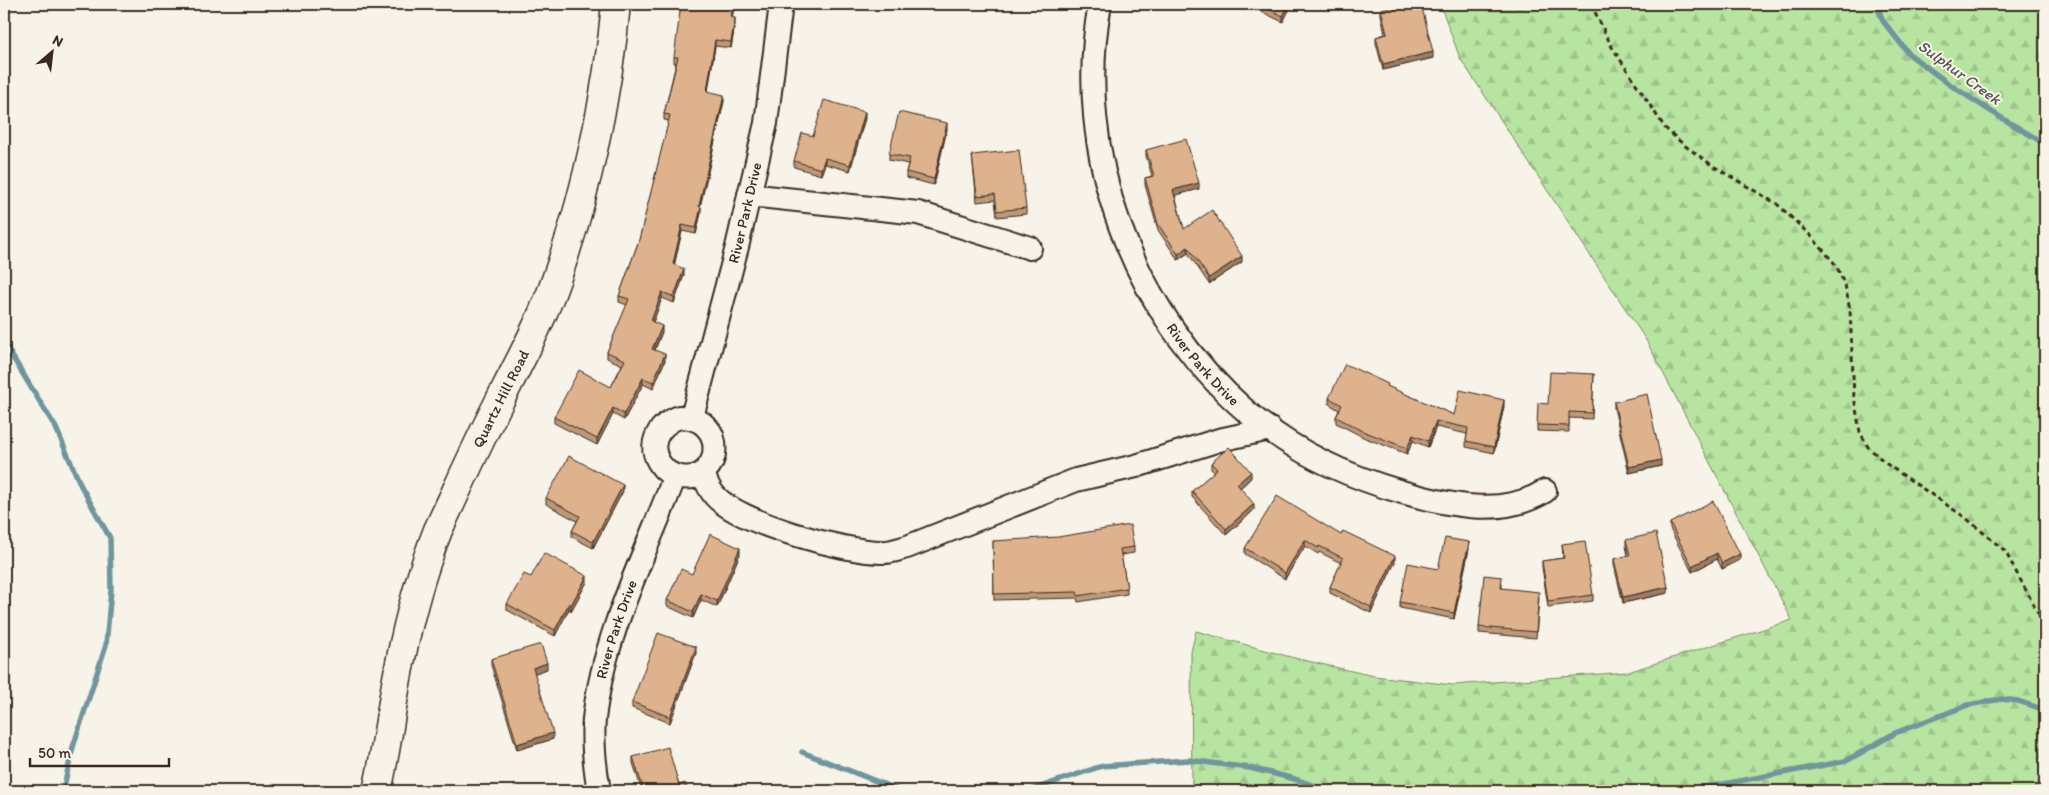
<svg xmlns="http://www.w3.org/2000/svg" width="2049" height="795" font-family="Itim,sans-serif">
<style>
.forest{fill:url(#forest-firs);stroke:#7a8760}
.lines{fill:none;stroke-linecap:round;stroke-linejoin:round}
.stream{stroke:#6f959d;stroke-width:5.5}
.street-casing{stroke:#3b2a1e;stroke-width:26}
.secondary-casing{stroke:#3b2a1e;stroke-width:31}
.path{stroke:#3b2a1e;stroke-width:3;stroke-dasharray:5 4;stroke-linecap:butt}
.street{stroke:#f7f3e8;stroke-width:22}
.secondary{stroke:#f7f3e8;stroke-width:28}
.wall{fill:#be9979;stroke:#3b2a1e}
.shaded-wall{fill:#9b7d63;stroke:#3b2a1e}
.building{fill:#ddb28d;stroke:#3b2a1e}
.labels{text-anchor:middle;stroke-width:4;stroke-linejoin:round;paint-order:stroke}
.street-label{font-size:15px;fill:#3b2a1e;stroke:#f7f3e8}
.water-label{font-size:16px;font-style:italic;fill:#505653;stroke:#f7f3e8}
</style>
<defs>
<pattern id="forest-firs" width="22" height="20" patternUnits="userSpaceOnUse" patternTransform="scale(1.25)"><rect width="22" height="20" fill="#b8e4a2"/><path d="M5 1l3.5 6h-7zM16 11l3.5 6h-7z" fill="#9fc48b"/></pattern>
</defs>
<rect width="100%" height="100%" fill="#f7f3e8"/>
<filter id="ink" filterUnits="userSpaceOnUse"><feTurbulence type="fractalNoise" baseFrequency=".02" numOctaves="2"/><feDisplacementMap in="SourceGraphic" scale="10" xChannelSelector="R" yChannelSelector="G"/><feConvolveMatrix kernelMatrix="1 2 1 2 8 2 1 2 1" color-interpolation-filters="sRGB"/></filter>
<g filter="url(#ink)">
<path class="forest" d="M1440 4H2045V791H1192L1191 652 1196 631 1294 658 1374 676 1453 685 1628 672 1792 620 1646 340 1460 58Z"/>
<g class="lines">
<g class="stream">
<path d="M1876 4 1883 21 1909 54 1949 84 1992 112 2045 144"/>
<path d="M4 343 56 428 81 486 110 538 111 590 106 645 73 747 63 791"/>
<path d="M802 752 901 791"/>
<path d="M1028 791 1102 766 1188 760 1250 768 1295 779 1330 791"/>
<path d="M1686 791 1846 761 1895 733 1968 705 2001 699 2018 701 2045 710"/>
</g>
<defs>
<g id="street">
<path id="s1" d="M1100 4C1072 153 1133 313 1247 412 1291 450 1346 476 1402 492 1447 505 1503 518 1545 491"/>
<path d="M749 195 918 213 1030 248"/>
<path d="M679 417C729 416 723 484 681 477 674 476 668 473 664 469 645 448 656 426 679 417Z"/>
<path id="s2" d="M692 417 737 247 766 123 781 4"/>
<path d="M703 473C706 482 709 489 715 496 739 523 845 552 881 552 889 553 899 549 907 547L1076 480 1136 466 1219 440 1270 429"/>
<path id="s3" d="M599 791C595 768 592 743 594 719 604 633 645 555 675 476"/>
</g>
<g id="secondary">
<path id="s4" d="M377 791C387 749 391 706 400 663 409 617 421 573 438 530 458 488 477 445 498 404 519 362 542 321 557 277 587 192 608 93 616 4"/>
</g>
</defs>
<use href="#street" class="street-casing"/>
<use href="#secondary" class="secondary-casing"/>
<path class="path" d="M1591 4 1612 47 1665 128 1684 145 1713 166 1777 204 1811 236 1836 265 1845 285 1850 310 1854 397 1860 432 1868 447 1888 465 1966 518 2005 551 2045 626"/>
<use href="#street" class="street"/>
<use href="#secondary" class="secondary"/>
</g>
<g class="wall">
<path d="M1245 4H1292L1283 22Z"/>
<path d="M1381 9 1433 58 1383 70 1376 43V37L1385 34 1381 15Z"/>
<path d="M732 17 735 24 731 48 715 46 708 91 724 101 700 206 701 213 696 234 682 231 674 265 684 275 674 303 662 298 653 322 662 332 655 350 665 360 653 389 643 384 624 420 613 414 597 445 554 423V417L611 387 622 365 607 358V352L627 305 619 302V296L639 240 669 121 664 120V114L676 63H674V57Z"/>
<path d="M865 118 850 171 825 164 821 175 794 167V161L813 136Z"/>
<path d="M947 129 934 185 906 178V172L908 164 889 160V154Z"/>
<path d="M1146 150 1199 189 1175 195 1184 229 1242 262 1209 284 1188 253 1178 260 1158 230 1145 185V178L1152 176 1146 156Z"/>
<path d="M972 155 1026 208V214L997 217 995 200 977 202Z"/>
<path d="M1594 374 1592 419 1569 418V432L1537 431V425L1548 404Z"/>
<path d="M1388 387 1454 415 1504 406 1494 453 1466 447V441L1467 434 1436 427 1428 447 1413 441 1407 454 1365 438 1336 423V417L1339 410 1329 404V398Z"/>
<path d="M1614 402 1661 466 1629 473 1614 408Z"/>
<path d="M1211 463 1251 478 1240 488 1254 510 1226 535 1192 497V491L1214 472 1211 469Z"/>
<path d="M623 491 593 548 572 537V531L577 521 546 504V498Z"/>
<path d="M1670 523 1740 560 1722 569 1717 559 1692 572 1670 529Z"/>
<path d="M1341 535 1395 562 1371 613 1330 593V587L1341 563 1319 552 1318 554 1305 546 1285 579 1245 554V548Z"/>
<path d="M1626 540 1668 593 1623 603 1614 565V559L1628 556 1626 546Z"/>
<path d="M993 541 1134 547V553L1121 555 1127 588V594L1078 602 1077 598 994 600Z"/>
<path d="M1562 544 1593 595V601L1548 607 1542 567V561L1563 558Z"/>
<path d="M1469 549 1454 619 1400 608V602L1438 569Z"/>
<path d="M740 554 717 607 701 600 693 618 667 606V600L692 574Z"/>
<path d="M531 577 587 582 571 611 569 609 555 636 507 610V604Z"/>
<path d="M1502 583V588L1539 598 1536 638 1479 633V627Z"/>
<path d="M696 653 670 723 632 708V702Z"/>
<path d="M491 659 547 669 534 673 553 739 517 750 491 665Z"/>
<path d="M633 757 679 785 688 791H642L633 763Z"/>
</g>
<g class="shaded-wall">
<path d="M733 4H735L731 23V17Z"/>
<path d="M1289 4H1292L1283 22V16Z"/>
<path d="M735 18V24L731 48V42Z"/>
<path d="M715 40V46L707 97V91Z"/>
<path d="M1433 52V58L1383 70V64Z"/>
<path d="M724 95V101L699 212V206Z"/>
<path d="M865 112V118L850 171V165Z"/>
<path d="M947 123V129L934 185V179Z"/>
<path d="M825 158V164L821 175V169Z"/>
<path d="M1199 183V189L1173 196V190Z"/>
<path d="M701 207V213L696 234V228Z"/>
<path d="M682 225V231L673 271V264Z"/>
<path d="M1188 247V253L1178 260V254Z"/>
<path d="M1242 256V262L1209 284V278Z"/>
<path d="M684 269V275L674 303V297Z"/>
<path d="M662 292V298L651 328V321Z"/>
<path d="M662 326V332L652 355V349Z"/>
<path d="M665 354V360L653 389V382Z"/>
<path d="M643 378V384L624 420V414Z"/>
<path d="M1504 400V406L1494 453V447Z"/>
<path d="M613 408V414L597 445V439Z"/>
<path d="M1436 421V427L1428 447V441Z"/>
<path d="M1413 435V441L1407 454V448Z"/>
<path d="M1661 460V466L1629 473V467Z"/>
<path d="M1251 472V478L1237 491V484Z"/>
<path d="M623 485V491L593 548V542Z"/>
<path d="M1254 504V510L1226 535V529Z"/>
<path d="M1305 540V546L1285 579V573Z"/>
<path d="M1469 542V549L1454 619V613Z"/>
<path d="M740 548V554L717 607V601Z"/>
<path d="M1717 553V559L1692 572V566Z"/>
<path d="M1740 554V560L1722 569V563Z"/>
<path d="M1395 556V562L1371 613V607Z"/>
<path d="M587 576V582L571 611V605Z"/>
<path d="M1668 587V593L1623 603V597Z"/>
<path d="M701 594V600L693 618V612Z"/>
<path d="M569 603V609L555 636V630Z"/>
<path d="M696 647V653L670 723V717Z"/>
<path d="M547 663V669L533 674V668Z"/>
<path d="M553 733V739L517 750V744Z"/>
</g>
<g class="building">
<path d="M681 4H733L731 17 735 18 731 42 715 40 707 91 724 95 699 206 701 207 696 228 682 225 673 264 684 269 674 297 662 292 651 321 662 326 652 349 665 354 653 382 643 378 624 414 613 408 597 439 554 417 579 370 611 387 625 360 607 352 629 299 619 296 639 240 670 115 664 114 678 57H674Z"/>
<path d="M1258 4H1289L1283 16Z"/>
<path d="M1402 4H1421L1433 52 1383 64 1376 37 1387 34 1381 9Z"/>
<path d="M824 100 865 112 850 165 825 158 821 169 794 161 802 133 813 136Z"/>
<path d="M899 112 947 123 934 179 906 172 910 158 889 154Z"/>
<path d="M1186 139 1199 183 1173 190 1184 229 1212 210 1242 256 1209 278 1188 247 1178 254 1158 224 1145 178 1154 176 1146 150Z"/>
<path d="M1019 150 1026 208 997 211 995 194 977 196 972 155Z"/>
<path d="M1345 364 1388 384 1387 386 1454 415 1460 390 1504 400 1494 447 1466 441 1468 428 1436 421 1428 441 1413 435 1407 448 1365 432 1336 417 1342 405 1329 398Z"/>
<path d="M1550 372 1594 374 1592 413 1569 412V426L1537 425 1538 403 1548 404Z"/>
<path d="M1647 394 1661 460 1629 467 1614 402Z"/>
<path d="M1229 447 1251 472 1237 484 1254 504 1226 529 1192 491 1217 469 1211 463Z"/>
<path d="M569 456 623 485 593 542 572 531 580 516 546 498Z"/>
<path d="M1277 496 1341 535 1343 531 1395 556 1371 607 1330 587 1343 558 1319 546 1318 548 1305 540 1285 573 1245 548Z"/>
<path d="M1713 501 1740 554 1722 563 1717 553 1692 566 1670 523Z"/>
<path d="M1130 525 1134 547 1120 549 1127 588 1078 596 1077 592 994 594 993 541 1058 537Z"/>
<path d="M1656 533 1668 587 1623 597 1614 559 1630 555 1626 540Z"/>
<path d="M710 534 740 548 717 601 701 594 693 612 667 600 681 569 692 574Z"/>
<path d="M1445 538 1469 542 1454 613 1400 602 1408 563 1438 569Z"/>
<path d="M1585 541 1593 595 1548 601 1542 561 1564 558 1562 544Z"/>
<path d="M544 553 587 576 571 605 569 603 555 630 507 604 524 574 531 577Z"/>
<path d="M1484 575 1502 577 1501 588 1539 592 1536 632 1479 627Z"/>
<path d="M658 633 696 647 670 717 632 702Z"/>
<path d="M541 644 547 663 533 668 553 733 517 744 491 659Z"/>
<path d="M668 747 679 785 685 783 688 791H644L633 757Z"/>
</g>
</g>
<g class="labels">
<g class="street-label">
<text dy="5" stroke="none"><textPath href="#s2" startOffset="211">River Park Drive</textPath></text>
<text dy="5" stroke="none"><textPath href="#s1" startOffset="388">River Park Drive</textPath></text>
<text dy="5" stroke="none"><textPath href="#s4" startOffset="414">Quartz Hill Road</textPath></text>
<text dy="5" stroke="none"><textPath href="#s3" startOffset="165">River Park Drive</textPath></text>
</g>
<g class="water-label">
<text transform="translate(1960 72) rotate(36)" y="6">Sulphur Creek</text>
</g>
</g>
<rect width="2049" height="795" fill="none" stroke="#f7f3e8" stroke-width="20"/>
<rect x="10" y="10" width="2029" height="775" fill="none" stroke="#3b2a1e" stroke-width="2" filter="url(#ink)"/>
<g transform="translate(52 52) rotate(28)" stroke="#f7f3e8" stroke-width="4" paint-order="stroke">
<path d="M0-4L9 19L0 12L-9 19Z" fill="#3b2a1e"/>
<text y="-8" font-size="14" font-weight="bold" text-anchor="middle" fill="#3b2a1e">N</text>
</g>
<path d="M30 758v8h139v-8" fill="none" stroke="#3b2a1e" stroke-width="2.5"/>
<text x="38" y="758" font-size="15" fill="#3b2a1e" stroke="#f7f3e8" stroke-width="4" paint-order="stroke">50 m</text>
</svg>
